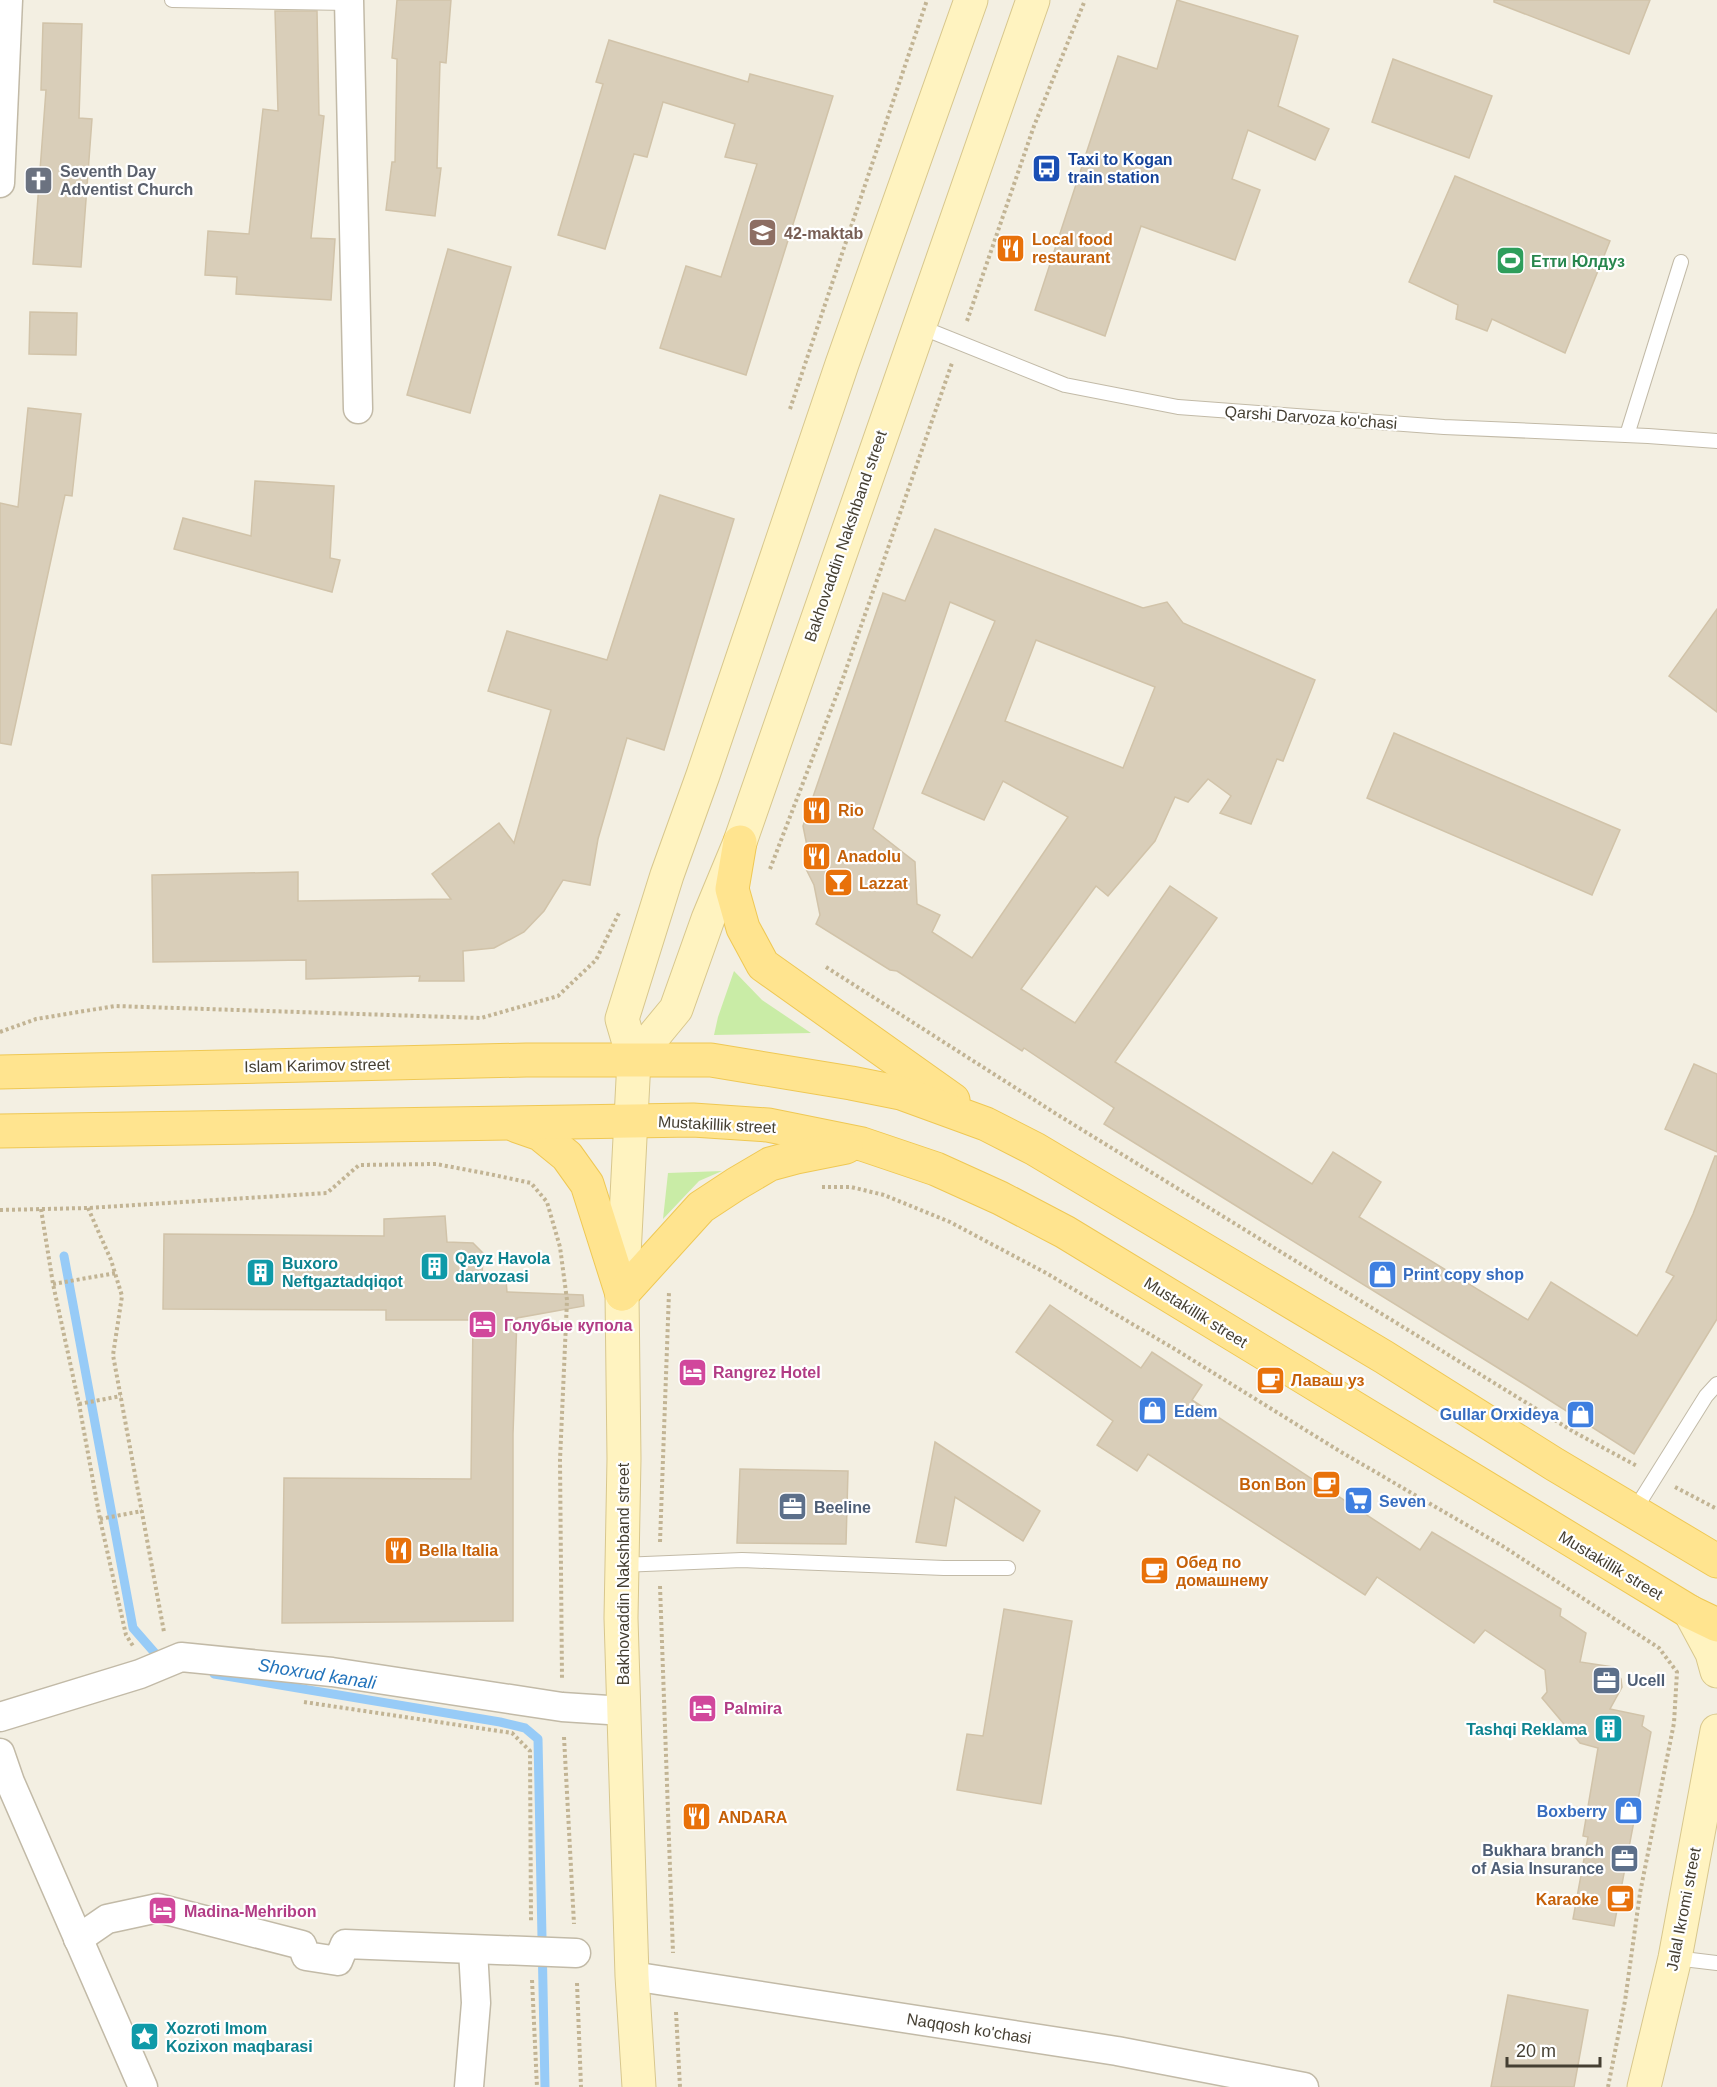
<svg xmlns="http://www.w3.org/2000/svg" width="1717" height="2087" font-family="Arial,sans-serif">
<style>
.green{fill:#c9eca6}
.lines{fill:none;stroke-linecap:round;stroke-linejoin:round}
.stream{stroke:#97cbf7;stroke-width:9}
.building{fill:#d9ceb9;stroke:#d1c3a9;stroke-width:1.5;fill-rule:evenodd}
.lane-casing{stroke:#c2baa7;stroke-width:16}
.street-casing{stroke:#c2baa7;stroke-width:31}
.secondary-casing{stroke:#d8c78d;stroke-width:35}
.primary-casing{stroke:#efc854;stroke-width:35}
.path{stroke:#c2b494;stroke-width:4;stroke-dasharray:3 3;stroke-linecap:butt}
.lane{stroke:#fff;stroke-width:14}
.street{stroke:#fff;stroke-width:28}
.secondary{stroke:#fff3c0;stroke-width:33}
.primary{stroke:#ffe48f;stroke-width:33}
.labels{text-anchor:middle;stroke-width:4.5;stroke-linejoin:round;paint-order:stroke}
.transit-label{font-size:16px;font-weight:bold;fill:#164399;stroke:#fff;text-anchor:start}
.worship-label{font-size:16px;font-weight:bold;fill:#5b616d;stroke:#fff;text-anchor:start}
.education-label{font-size:16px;font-weight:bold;fill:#785e54;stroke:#fff;text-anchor:start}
.food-label{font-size:16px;font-weight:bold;fill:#c56008;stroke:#fff;text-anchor:start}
.leisure-label{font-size:16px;font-weight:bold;fill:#27864d;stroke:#fff;text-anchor:start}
.street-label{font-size:16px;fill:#453f32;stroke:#fff}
.culture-label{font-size:16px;font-weight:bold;fill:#0d838f;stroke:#fff;text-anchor:start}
.shop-label{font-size:16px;font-weight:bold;fill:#366cbe;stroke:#fff;text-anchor:start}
.hotel-label{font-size:16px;font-weight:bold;fill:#b23c85;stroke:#fff;text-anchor:start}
.service-label{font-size:16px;font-weight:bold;fill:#4e5e75;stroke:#fff;text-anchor:start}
.water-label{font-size:18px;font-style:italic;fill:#2273bb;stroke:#fff}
</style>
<rect width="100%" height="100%" fill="#f3efe2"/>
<g class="green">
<path d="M734 971 762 1000 811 1033 714 1035 718 1017Z"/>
<path d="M722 1171 699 1181 663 1219 668 1173Z"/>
</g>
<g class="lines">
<g class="stream">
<path d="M64 1256 133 1628 161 1660"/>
<path d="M214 1674 500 1722 525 1728 538 1739 545 2087"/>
</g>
</g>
<g class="building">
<path d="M397 0H451L446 63 440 62 437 168H441L435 216 386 210 392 162H395L397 59 392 58Z"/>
<path d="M1177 0 1298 36 1278 106 1329 129 1315 160 1248 130 1232 179 1260 190 1235 260 1141 226 1105 336 1035 310 1118 56 1157 69Z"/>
<path d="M1494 0H1650L1629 54 1494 2Z"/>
<path d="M275 11H317L319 115 324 116 311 238 335 239 331 300 236 294 237 277 205 275 208 231 249 234 263 109 278 111Z"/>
<path d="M43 23 82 24 79 118 92 119 81 267 33 264 46 90H41Z"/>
<path d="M609 40 748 82 750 74 833 96 746 375 660 348 686 266 721 277 757 164 725 157 735 124 663 102 647 157 634 154 605 249 558 235 603 84 596 82Z"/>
<path d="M1393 59 1492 96 1469 158 1372 122Z"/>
<path d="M1455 176 1610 241 1565 353 1492 319 1487 331 1456 319 1458 305 1409 282Z"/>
<path d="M448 249 511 267 470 413 407 395Z"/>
<path d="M30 312 77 313 76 355 29 354Z"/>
<path d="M28 408 81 414 72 496 65 495 11 745 0 743V503L18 507Z"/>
<path d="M255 481 334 486 330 558 340 560 332 592 174 549 183 518 251 536Z"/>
<path d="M660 495 734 519 664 750 627 738 598 839 590 885 563 880 544 911 524 932 494 948 463 951 464 981H419L420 976 306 979V960L153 962 152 875 298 872V901L451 899 432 874 499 823 514 843 551 710 488 691 507 631 607 660Z"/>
<path d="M935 529 1143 608 1167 602 1183 623 1315 680 1283 761 1277 759 1251 824 1220 813 1231 796 1208 779 1188 802 1175 797 1155 841 1108 896 1096 886 1021 989 1075 1023 1170 886 1217 918 1115 1062 1312 1184 1333 1152 1381 1182 1359 1217 1528 1320 1551 1282 1637 1336 1674 1276 1666 1272 1693 1214 1715 1156H1717V1319L1634 1454 1524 1384 1104 1124 1114 1108 1024 1048 1022 1051 897 971 890 970 816 924 820 915 814 885 805 867 809 856 803 826 883 593 905 601ZM950 602 995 621 922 793 984 820 1003 781 1068 817 972 958 932 932 940 915 917 904 915 862 873 829ZM1036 640 1155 687 1123 768 1005 721Z"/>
<path d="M1717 609V712L1669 676Z"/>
<path d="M1394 733 1620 830 1592 895 1367 798Z"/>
<path d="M1694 1064 1717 1074V1152L1665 1129Z"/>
<path d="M445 1216 447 1242 473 1243 483 1253 482 1280H506L507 1292 583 1295 584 1306 517 1318 513 1434V1621L282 1623 284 1478 471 1479 473 1320H386V1310L163 1309 164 1234 384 1236V1219Z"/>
<path d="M1050 1305 1141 1368 1152 1352 1202 1385 1192 1400 1420 1550 1432 1532 1561 1609 1560 1616 1586 1633 1580 1662 1613 1667 1621 1679 1622 1687 1610 1709 1644 1716 1642 1726 1651 1732 1614 1926 1573 1919 1588 1837 1583 1836 1598 1748 1580 1743 1542 1698 1547 1692 1545 1670 1485 1630 1474 1643 1377 1577 1365 1595 1148 1454 1137 1471 1097 1445 1113 1421 1016 1352Z"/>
<path d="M935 1442 1040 1511 1023 1541 955 1497 946 1546 916 1542Z"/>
<path d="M740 1469 848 1471 846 1544 737 1543Z"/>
<path d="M1004 1609 1072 1621 1041 1804 957 1790 967 1734 983 1736Z"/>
<path d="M1508 1995 1588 2010 1574 2087H1491Z"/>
</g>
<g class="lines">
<defs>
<g id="lane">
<path d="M172 0 349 3"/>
<path d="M918 326 1065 385 1178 407 1444 427 1648 436 1717 441"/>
<path d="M1627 435 1681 262"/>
<path d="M1634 1511 1706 1396 1717 1384"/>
<path d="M621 1565 742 1560 944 1568H1008"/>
<path d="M1675 1958 1717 1963"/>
</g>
<g id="street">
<path d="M349 0 358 409"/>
<path d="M0 183 8 0"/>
<path d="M0 1717 140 1674 181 1657 332 1672 562 1707 624 1711"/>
<path d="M0 1753 10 1782 143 2087"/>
<path d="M78 1939 107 1919 158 1908 302 1945 306 1956 338 1961 345 1944 576 1953"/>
<path d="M632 1976 1117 2051 1304 2087"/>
<path d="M469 2087 476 2003 473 1950"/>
</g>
<g id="secondary">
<path d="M634 1060 676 1009 708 919 740 842 1033 0"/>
<path d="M1690 1612 1712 1653 1717 1671"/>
<path d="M639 2087 632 1976 621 1618 624 1459 622 1294 634 1060 622 1019 667 875 703 775 842 364 971 0"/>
<path d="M1644 2087 1675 1958 1717 1731"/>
</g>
<g id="primary">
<path d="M740 842 732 889 743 928 763 965 953 1100"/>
<path d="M0 1072 526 1060H711L851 1083 901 1093 986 1124 1035 1149 1384 1357 1554 1464 1717 1561"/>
<path d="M517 1126 540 1134 567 1156 587 1184 622 1294"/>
<path d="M0 1131 693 1120 768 1125 862 1144 936 1169 1000 1198 1065 1232 1690 1612 1717 1625"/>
<path d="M622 1294 701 1207 736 1184 770 1164 796 1157 846 1147"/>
</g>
</defs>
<use href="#lane" class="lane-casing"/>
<use href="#street" class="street-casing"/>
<use href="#secondary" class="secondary-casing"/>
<use href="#primary" class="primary-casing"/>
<g class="path">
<path d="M967 321 1034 126 1085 0"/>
<path d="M790 409 927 0"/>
<path d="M770 869 842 681 952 363"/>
<path d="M826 967 1058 1115 1574 1432 1637 1466"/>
<path d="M0 1032 36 1019 115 1006 481 1018 558 996 596 960 619 913"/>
<path d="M822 1187H851L884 1195 950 1222 1046 1273 1178 1351 1341 1452 1501 1545 1659 1648 1677 1672 1674 1723 1640 1893 1625 2001 1608 2087"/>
<path d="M88 1208 111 1260 122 1296 113 1355 164 1632"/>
<path d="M41 1209 53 1284 79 1404 100 1519 126 1635 133 1646"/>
<path d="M0 1210 88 1208 327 1193 359 1165 436 1164 489 1174 531 1183 547 1202 560 1247 567 1300 560 1460 562 1679"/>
<path d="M53 1284 116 1273"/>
<path d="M79 1404 121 1396"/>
<path d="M1675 1487 1717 1509"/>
<path d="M100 1519 142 1511"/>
<path d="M660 1542 669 1292"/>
<path d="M660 1586 673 1953"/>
<path d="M304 1702 512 1733 530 1751 531 1921"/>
<path d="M564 1737 574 1924"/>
<path d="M532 1980 537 2087"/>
<path d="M577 1983 581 2087"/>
<path d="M676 2012 680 2087"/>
</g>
<use href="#lane" class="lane"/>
<use href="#street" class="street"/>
<use href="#secondary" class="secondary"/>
<use href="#primary" class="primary"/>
</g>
<defs>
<symbol id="bus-square" viewBox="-11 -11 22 22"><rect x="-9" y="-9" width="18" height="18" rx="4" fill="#1a4fb4" stroke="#fff"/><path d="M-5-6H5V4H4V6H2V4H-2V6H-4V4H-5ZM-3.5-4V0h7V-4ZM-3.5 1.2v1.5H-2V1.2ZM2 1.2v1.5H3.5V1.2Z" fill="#fff"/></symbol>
<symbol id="church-square" viewBox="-11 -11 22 22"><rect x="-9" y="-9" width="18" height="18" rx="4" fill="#6b7280" stroke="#fff"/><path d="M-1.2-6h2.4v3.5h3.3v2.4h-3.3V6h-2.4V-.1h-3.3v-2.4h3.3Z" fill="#fff"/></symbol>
<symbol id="school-square" viewBox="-11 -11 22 22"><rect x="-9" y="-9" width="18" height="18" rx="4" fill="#8d6e63" stroke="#fff"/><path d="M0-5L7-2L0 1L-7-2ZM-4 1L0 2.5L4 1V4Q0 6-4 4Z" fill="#fff"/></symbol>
<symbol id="restaurant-square" viewBox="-11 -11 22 22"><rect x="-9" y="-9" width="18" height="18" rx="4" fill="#e8710a" stroke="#fff"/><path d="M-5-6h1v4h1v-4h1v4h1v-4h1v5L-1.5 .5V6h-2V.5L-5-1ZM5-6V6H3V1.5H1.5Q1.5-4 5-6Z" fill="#fff"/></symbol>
<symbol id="stadium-square" viewBox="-11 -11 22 22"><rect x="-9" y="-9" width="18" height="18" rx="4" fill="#2e9e5b" stroke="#fff"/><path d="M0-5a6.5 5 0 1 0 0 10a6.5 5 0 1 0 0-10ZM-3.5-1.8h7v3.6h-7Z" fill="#fff"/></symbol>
<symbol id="bar-square" viewBox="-11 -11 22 22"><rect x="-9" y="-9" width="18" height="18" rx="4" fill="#e8710a" stroke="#fff"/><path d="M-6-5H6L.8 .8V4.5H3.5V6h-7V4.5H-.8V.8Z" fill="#fff"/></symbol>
<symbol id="building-square" viewBox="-11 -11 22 22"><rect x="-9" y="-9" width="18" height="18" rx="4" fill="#0f9aa8" stroke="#fff"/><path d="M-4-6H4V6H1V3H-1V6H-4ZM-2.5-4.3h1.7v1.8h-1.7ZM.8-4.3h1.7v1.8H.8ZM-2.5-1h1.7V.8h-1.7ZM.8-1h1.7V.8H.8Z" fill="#fff"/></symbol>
<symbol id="shop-square" viewBox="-11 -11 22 22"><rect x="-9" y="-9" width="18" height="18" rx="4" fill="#3f7fe0" stroke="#fff"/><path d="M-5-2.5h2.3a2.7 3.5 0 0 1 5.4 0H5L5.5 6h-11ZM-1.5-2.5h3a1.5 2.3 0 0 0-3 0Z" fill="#fff"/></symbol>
<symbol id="hotel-square" viewBox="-11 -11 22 22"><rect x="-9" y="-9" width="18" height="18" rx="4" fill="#d1479c" stroke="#fff"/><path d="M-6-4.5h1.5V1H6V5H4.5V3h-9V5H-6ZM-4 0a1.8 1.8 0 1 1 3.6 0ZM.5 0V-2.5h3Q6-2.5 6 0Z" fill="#fff"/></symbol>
<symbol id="cafe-square" viewBox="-11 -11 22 22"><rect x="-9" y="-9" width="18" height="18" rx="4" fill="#e8710a" stroke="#fff"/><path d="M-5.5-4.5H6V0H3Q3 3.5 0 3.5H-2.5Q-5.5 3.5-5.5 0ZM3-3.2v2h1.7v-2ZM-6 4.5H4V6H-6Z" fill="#fff"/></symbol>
<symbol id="supermarket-square" viewBox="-11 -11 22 22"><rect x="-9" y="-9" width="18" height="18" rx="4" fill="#3f7fe0" stroke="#fff"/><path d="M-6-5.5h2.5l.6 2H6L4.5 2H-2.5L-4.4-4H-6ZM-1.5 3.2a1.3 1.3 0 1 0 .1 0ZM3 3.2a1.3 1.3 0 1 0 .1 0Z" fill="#fff"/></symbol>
<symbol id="office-square" viewBox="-11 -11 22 22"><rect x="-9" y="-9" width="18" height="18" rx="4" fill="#5c6f8a" stroke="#fff"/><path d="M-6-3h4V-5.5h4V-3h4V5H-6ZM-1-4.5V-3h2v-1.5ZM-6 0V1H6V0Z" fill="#fff"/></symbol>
<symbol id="sight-square" viewBox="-11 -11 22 22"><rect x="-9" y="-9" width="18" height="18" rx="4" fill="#0f9aa8" stroke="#fff"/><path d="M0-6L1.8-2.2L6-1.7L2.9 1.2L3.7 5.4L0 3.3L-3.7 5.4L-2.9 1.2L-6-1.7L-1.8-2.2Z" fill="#fff"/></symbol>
</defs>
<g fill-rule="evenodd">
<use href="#bus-square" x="1030" y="152" width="33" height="33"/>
<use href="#church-square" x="22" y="164" width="33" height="33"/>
<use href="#school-square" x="746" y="216" width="33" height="33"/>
<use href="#restaurant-square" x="994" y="232" width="33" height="33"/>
<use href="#stadium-square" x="1494" y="244" width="33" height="33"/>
<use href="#restaurant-square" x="800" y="794" width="33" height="33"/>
<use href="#restaurant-square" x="800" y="840" width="33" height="33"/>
<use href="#bar-square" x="822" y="866" width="33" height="33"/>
<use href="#building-square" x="418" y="1250" width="33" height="33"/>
<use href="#building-square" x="244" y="1256" width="33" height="33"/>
<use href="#shop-square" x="1366" y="1258" width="33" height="33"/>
<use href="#hotel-square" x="466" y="1308" width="33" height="33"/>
<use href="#hotel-square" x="676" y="1356" width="33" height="33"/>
<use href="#cafe-square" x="1254" y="1364" width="33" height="33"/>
<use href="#shop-square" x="1136" y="1394" width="33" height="33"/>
<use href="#shop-square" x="1564" y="1398" width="33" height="33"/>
<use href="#cafe-square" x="1310" y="1468" width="33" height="33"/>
<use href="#supermarket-square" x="1342" y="1484" width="33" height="33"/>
<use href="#office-square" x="776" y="1490" width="33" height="33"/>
<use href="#restaurant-square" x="382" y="1534" width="33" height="33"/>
<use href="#cafe-square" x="1138" y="1554" width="33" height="33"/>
<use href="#office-square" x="1590" y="1664" width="33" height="33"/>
<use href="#hotel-square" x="686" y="1692" width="33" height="33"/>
<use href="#building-square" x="1592" y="1712" width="33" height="33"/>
<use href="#shop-square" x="1612" y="1794" width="33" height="33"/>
<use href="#restaurant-square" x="680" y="1800" width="33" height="33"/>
<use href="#office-square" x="1608" y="1842" width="33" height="33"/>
<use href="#cafe-square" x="1604" y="1882" width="33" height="33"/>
<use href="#hotel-square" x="146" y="1894" width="33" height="33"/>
<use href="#sight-square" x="128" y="2020" width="33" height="33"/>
</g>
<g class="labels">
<g class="transit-label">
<text x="1068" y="165">Taxi to Kogan<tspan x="1068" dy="18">train station</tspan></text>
</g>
<g class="worship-label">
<text x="60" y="177">Seventh Day<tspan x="60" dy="18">Adventist Church</tspan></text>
</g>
<g class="education-label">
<text x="784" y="239">42-maktab</text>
</g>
<g class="food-label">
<text x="1032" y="245">Local food<tspan x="1032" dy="18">restaurant</tspan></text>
<text x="838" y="816">Rio</text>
<text x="837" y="862">Anadolu</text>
<text x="859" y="889">Lazzat</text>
<text x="1291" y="1386">Лаваш уз</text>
<text x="1306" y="1490" text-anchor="end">Bon Bon</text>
<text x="419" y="1556">Bella Italia</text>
<text x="1176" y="1568">Обед по<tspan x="1176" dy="18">домашнему</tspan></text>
<text x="718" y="1823">ANDARA</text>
<text x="1599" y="1905" text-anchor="end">Karaoke</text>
</g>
<g class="leisure-label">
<text x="1531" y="267">Етти Юлдуз</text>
</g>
<g class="street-label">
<text transform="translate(1311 417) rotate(4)" y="6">Qarshi Darvoza ko'chasi</text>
<text transform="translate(845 536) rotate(-71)" y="6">Bakhovaddin Nakshband street</text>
<text transform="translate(317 1065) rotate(-1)" y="6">Islam Karimov street</text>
<text transform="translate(717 1124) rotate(3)" y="6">Mustakillik street</text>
<text transform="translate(1196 1312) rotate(32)" y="6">Mustakillik street</text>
<text transform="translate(1611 1565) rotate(31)" y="6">Mustakillik street</text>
<text transform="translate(623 1574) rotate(-90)" y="6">Bakhovaddin Nakshband street</text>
<text transform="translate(1683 1909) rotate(-79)" y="6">Jalal Ikromi street</text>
<text transform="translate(969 2028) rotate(9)" y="6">Naqqosh ko'chasi</text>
</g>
<g class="culture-label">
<text x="455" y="1264">Qayz Havola<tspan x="455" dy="18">darvozasi</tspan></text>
<text x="282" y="1269">Buxoro<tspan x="282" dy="18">Neftgaztadqiqot</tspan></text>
<text x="1587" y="1735" text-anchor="end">Tashqi Reklama</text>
<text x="166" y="2034">Xozroti Imom<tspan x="166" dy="18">Kozixon maqbarasi</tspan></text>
</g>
<g class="shop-label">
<text x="1403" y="1280">Print copy shop</text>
<text x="1174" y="1417">Edem</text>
<text x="1559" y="1420" text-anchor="end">Gullar Orxideya</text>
<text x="1379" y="1507">Seven</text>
<text x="1607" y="1817" text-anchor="end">Boxberry</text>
</g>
<g class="hotel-label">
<text x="504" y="1331">Голубые купола</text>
<text x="713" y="1378">Rangrez Hotel</text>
<text x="724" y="1714">Palmira</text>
<text x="184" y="1917">Madina-Mehribon</text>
</g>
<g class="service-label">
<text x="814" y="1513">Beeline</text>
<text x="1627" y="1686">Ucell</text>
<text x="1604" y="1856" text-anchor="end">Bukhara branch<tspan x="1604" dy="18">of Asia Insurance</tspan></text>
</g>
<g class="water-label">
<text transform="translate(317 1674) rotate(9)" y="6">Shoxrud kanali</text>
</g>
</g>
<path d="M1507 2057v9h93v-9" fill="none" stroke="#453f32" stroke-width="3"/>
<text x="1516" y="2057" font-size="18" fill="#453f32" stroke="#ffffff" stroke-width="4.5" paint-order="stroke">20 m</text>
</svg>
